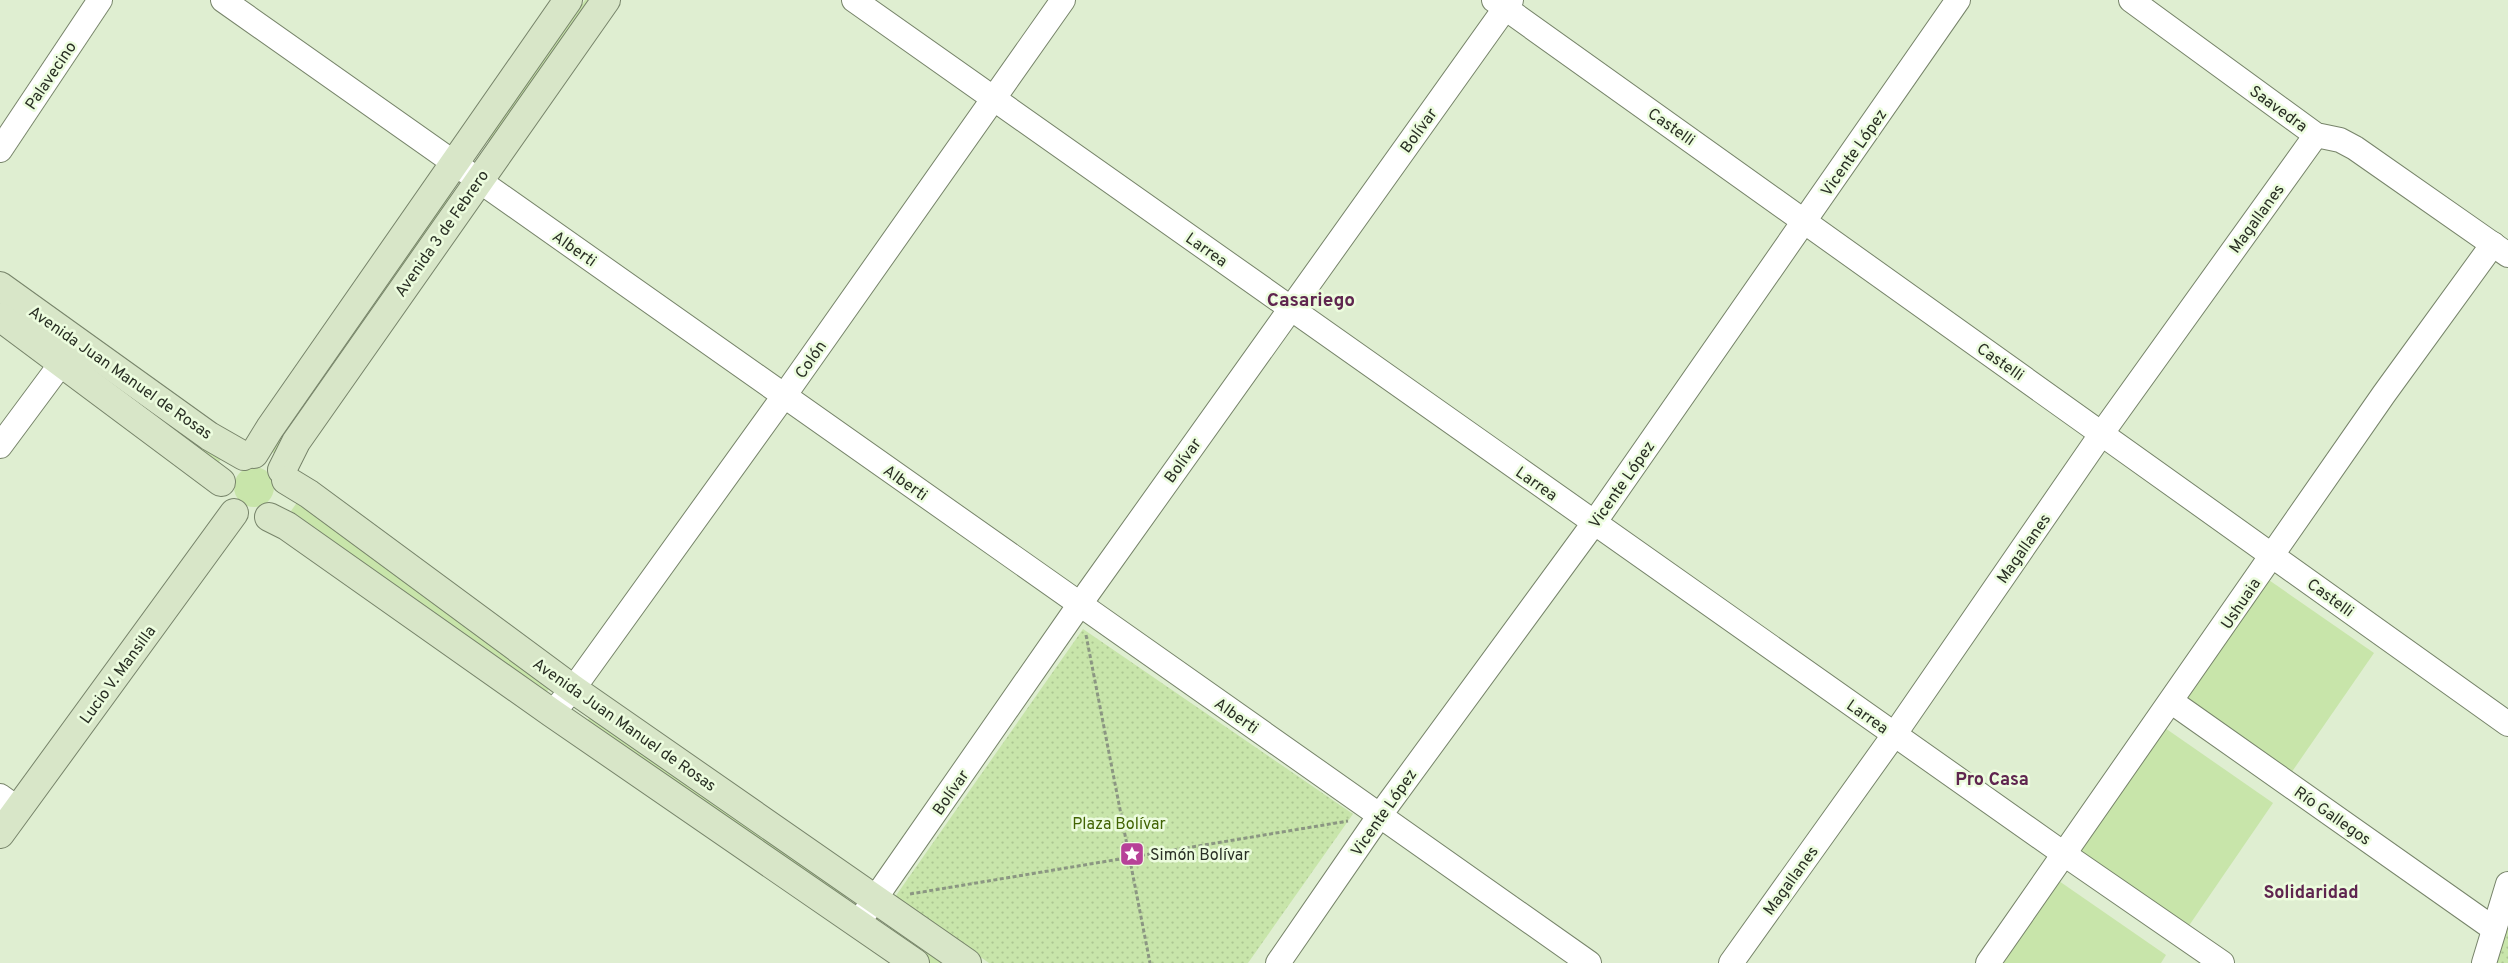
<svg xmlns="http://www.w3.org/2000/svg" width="2508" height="963" font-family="Overpass,sans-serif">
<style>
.green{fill:#c8e5aa}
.park{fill:url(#park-dots)}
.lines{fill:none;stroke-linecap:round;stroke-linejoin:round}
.street-casing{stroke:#77846a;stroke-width:26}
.secondary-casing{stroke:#77846a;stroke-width:30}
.path{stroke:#8b9682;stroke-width:3;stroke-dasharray:4 2.5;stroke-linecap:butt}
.street{stroke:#fff;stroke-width:24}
.secondary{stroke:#d8e6c8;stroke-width:28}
.labels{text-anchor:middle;stroke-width:5;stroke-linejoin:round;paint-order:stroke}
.street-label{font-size:16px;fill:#292f24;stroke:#ecfcde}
.park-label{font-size:16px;fill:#426404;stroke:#ecfcde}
.poi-label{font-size:16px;fill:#292f24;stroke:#ecfcde;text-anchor:start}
.neighbourhood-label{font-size:18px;font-weight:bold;fill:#5f254f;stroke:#ecfcde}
.quarter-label{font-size:19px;font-weight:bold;fill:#5f254f;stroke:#ecfcde}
</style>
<defs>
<pattern id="park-dots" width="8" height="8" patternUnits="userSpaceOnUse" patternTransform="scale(1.25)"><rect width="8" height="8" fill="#c8e5aa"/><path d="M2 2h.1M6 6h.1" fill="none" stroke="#acc592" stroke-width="1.8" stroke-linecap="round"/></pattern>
</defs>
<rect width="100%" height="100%" fill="#dfeed1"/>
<g class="green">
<path d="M585 0H591L492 143 488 140Z"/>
<path d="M450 194 454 197 281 458 268 449 295 417Z"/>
<path d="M107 376 185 437 223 456 214 469 104 380Z"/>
<circle cx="254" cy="487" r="20"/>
<path d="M298 501 554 682 546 693 291 511Z"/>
<path d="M2266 578 2374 653 2289 776 2181 701Z"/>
<path d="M594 711 850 892 843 903 587 721Z"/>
<path d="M2165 728 2273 803 2188 927 2080 852Z"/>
<path d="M2059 881 2166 955 2161 963H2002Z"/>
<path d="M893 923 950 963H928L886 933Z"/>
</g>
<g class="park">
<path d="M1083 629 1353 814 1248 963H989L895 897Z"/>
<path d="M2508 922V963H2497Z"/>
</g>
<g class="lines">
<defs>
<g id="street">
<path d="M223 0 1589 963"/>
<path d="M854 0 2064 854 2222 963"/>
<path d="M1494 0 2508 724"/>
<path d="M2131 0 2316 135 2340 140 2355 148 2508 255"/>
<path d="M0 150 100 0"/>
<path d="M0 446 72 349"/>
<path d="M2172 702 2494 929"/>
<path d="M552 713 573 689 784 396 1063 0"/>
<path d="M0 796 18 809"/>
<path d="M858 923 1080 604 1511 0"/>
<path d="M1278 963 1380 815 1594 523 1958 0"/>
<path d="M1731 963 1894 735 2102 433 2316 135"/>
<path d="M1988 963 2384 394 2493 244"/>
<path d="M2484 963 2508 884"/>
</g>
<g id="secondary">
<path d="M0 286 209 436 244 456"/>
<path d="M0 317 221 482"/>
<path d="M254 454 270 428 568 0"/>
<path d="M282 470 296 442 606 0"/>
<path d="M286 480 309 494 573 689 967 963"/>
<path d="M269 517 287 526 552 713 915 963"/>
<path d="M0 834 234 513"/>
</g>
</defs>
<use href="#street" class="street-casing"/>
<use href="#secondary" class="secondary-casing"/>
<g class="path">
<path d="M1086 635 1150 963"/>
<path d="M910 894 1348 821"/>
</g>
<use href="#street" class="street"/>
<use href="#secondary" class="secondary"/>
</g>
<defs>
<symbol id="sight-square" viewBox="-11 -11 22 22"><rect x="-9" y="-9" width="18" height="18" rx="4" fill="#b74198" stroke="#ecfcde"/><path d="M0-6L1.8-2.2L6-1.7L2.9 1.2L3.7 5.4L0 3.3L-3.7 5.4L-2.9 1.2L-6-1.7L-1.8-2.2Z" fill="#fff"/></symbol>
</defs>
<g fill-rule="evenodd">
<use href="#sight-square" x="1118" y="840" width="28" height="28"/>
</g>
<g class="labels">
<g class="street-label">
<text transform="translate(50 75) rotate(-56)" y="6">Palavecino</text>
<text transform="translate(2279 108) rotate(36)" y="6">Saavedra</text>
<text transform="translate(1672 126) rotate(35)" y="6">Castelli</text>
<text transform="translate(1418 130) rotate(-54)" y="6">Bolívar</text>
<text transform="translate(1853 152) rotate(-55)" y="6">Vicente López</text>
<text transform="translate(2256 218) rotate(-54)" y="6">Magallanes</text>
<text transform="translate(441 233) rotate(-55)" y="6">Avenida 3 de Febrero</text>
<text transform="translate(575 248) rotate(35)" y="6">Alberti</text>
<text transform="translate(1207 249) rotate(35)" y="6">Larrea</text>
<text transform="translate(810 359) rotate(-55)" y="6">Colón</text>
<text transform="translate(2001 361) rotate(35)" y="6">Castelli</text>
<text transform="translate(121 372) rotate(35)" y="6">Avenida Juan Manuel de Rosas</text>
<text transform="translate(1182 460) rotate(-54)" y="6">Bolívar</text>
<text transform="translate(906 482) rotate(35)" y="6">Alberti</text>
<text transform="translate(1537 483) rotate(35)" y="6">Larrea</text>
<text transform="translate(1621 484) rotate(-55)" y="6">Vicente López</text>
<text transform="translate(2023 548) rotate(-55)" y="6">Magallanes</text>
<text transform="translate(2331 597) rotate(36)" y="6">Castelli</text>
<text transform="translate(2240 603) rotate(-56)" y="6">Ushuaia</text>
<text transform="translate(117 674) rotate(-54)" y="6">Lucio V. Mansilla</text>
<text transform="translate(1237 715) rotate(35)" y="6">Alberti</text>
<text transform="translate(1868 716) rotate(35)" y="6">Larrea</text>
<text transform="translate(625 724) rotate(35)" y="6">Avenida Juan Manuel de Rosas</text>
<text transform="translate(950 792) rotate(-55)" y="6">Bolívar</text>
<text transform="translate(1383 812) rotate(-55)" y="6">Vicente López</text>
<text transform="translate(2333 815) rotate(35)" y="6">Río Gallegos</text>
<text transform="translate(1790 880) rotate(-54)" y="6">Magallanes</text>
</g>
<g class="park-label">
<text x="1119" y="829">Plaza Bolívar</text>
</g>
<g class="poi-label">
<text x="1150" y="860">Simón Bolívar</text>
</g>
<g class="neighbourhood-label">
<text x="1992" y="785">Pro Casa</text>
<text x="2311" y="898">Solidaridad</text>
</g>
<g class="quarter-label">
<text x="1311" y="306">Casariego</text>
</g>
</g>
</svg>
